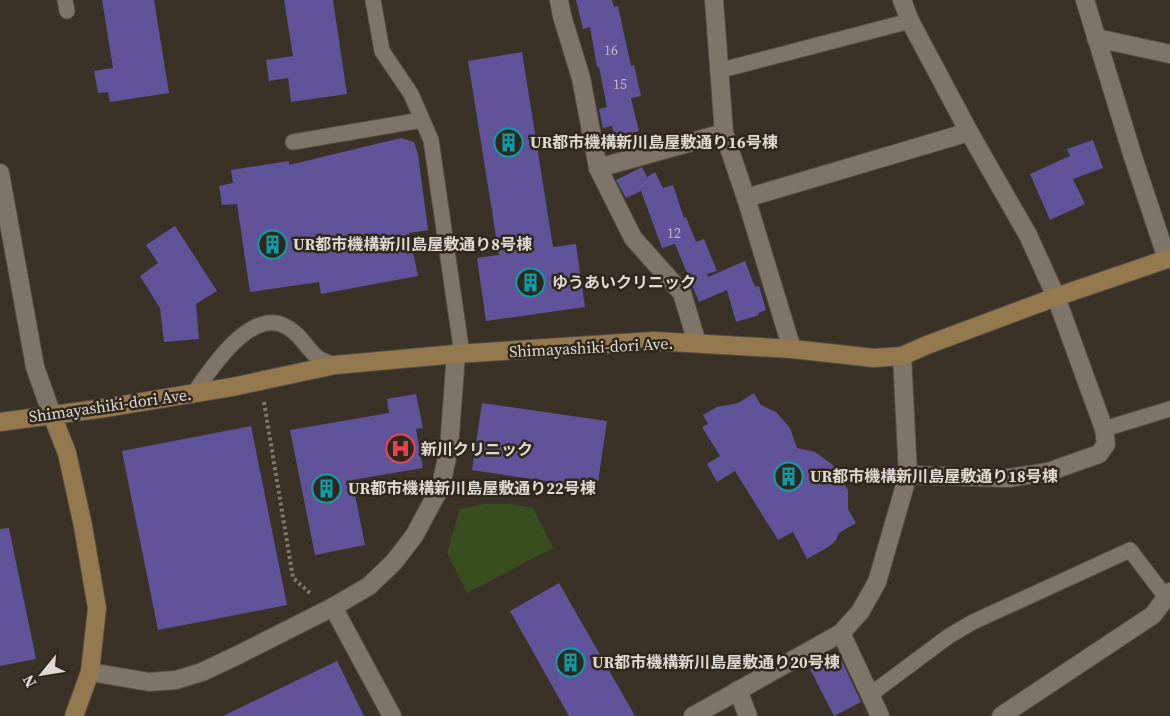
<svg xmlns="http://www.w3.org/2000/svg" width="1170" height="716" font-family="'Source Serif 4','Noto Sans JP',serif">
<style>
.green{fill:#384e1f}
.building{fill:#615399}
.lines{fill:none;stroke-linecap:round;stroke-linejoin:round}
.lane-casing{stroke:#564f46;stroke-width:17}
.street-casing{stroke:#564f46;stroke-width:20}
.secondary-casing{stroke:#564f46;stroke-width:20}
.path{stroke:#7e786e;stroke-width:4;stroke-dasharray:3 3;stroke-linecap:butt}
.lane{stroke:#7e7568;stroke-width:15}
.street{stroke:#7e7568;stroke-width:18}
.secondary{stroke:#94794e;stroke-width:18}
.labels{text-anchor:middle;stroke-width:5;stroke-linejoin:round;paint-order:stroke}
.number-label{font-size:14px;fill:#bfb8c4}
.poi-label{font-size:16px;font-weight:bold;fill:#ded9d2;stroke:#30281d;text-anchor:start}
.street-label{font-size:16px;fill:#ded9d2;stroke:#30281d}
</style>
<rect width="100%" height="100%" fill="#3a3227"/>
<path class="green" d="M483 504H509L533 508 553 548 467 593 447 553 460 509Z"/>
<g class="building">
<path d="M102 0H154L169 93 110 102 108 92 98 93 94 71 113 68Z"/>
<path d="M284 0H333L347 94 291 102 288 78 269 81 266 60 293 56Z"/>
<path d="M576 0H612L614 7 618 6 631 66 634 65 641 96 631 98 639 131 614 137 612 126 603 128 599 109 607 107 599 67H597L590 27 583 29Z"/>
<path d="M522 52 553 247 576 244 585 307 486 321 477 258 499 255 468 61Z"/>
<path d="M401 138 414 142 418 154 428 230 409 233 418 276 321 294 319 282 250 292 237 204 222 205 219 186 233 183 231 170 289 161V165Z"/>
<path d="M1093 140 1103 168 1073 179 1085 204 1050 220 1030 174 1070 156 1067 149Z"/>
<path d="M642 167 647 177 655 172 663 188 673 185 684 218 686 217 696 242 704 239 717 271 707 274 708 277 745 261 755 287 759 286 766 310 758 313 759 315 736 322 727 290 699 302 675 244 662 248 641 191 626 198 616 180Z"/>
<path d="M175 226 217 291 196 304 199 339 164 342 160 308 140 276 158 263 146 245Z"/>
<path d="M754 393 761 405 776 412 790 428 797 448 815 452 833 465 848 490V509L856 523 839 533 836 540 830 546 807 559 793 532 778 540 735 471 717 482 707 464 720 456 702 427 708 424 703 415 717 407 738 403Z"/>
<path d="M416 394 423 428 416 429 423 468 352 480 365 545 315 555 290 430 389 413 387 399Z"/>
<path d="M482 403 607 421 597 489 472 470Z"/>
<path d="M251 426 287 605 158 630 122 451Z"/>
<path d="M9 528 36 659 0 666V529Z"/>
<path d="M559 583 635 716H569L510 611Z"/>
<path d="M839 655 861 702 834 716 810 669Z"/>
<path d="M337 661 364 716H223Z"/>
</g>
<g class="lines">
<defs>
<g id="lane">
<path d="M65 0 67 11"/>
<path d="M373 0 382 51 411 94 431 140 462 354"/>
<path d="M718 71 910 21"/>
<path d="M293 142 422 120"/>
<path d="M194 393C210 370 250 308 285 326 300 333 306 348 318 358 323 361 330 363 335 365"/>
<path d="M1104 429 1170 409"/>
<path d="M871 694 949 636 973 622 1130 550 1165 596"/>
</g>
<g id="street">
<path d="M559 0 562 16 581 78 598 168 633 238 682 293 697 343"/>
<path d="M714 0 724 133 746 198 792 349"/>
<path d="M902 0 910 21 969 132 1028 235 1056 297 1104 429 1106 444 1099 454 1048 472 1009 478 908 475"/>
<path d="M1085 0 1133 157 1167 259"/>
<path d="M1096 38 1170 54"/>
<path d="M598 168 724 133"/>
<path d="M0 173 35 367 52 415"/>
<path d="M746 198 969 132"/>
<path d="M333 607 392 716"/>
<path d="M841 633 880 716"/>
<path d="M90 672 149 682 176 680 202 672 238 655 333 607 369 586 394 562 414 536 441 486 449 448 456 354"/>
<path d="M738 690 748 716"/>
<path d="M693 716 841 633 860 612 877 582 908 475 902 356"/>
<path d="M1001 716 1153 615 1170 592"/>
</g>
<g id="secondary">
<path d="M52 415 67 453 83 526 97 608 90 672 74 716"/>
<path d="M0 422 105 408 232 387 335 365 456 354 654 341 792 349 874 358 902 356 927 345 1056 297 1170 258"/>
</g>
</defs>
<use href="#lane" class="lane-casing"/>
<use href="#street" class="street-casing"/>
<use href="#secondary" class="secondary-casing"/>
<path class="path" d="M264 402 293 578 311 594"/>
<use href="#lane" class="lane"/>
<use href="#street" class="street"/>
<use href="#secondary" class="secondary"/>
</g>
<defs>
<symbol id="building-ring" viewBox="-11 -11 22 22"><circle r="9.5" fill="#30281d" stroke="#0f9aa8" stroke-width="1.5"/><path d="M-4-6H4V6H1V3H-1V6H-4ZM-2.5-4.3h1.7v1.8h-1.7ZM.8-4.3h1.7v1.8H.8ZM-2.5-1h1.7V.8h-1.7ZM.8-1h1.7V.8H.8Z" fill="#0f9aa8"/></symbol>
<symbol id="hospital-ring" viewBox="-11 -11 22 22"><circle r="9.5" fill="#30281d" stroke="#e0444e" stroke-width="1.5"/><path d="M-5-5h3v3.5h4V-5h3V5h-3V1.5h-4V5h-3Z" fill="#e0444e"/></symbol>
</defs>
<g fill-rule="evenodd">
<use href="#building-ring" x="492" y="126" width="33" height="33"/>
<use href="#building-ring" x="256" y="228" width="33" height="33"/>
<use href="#building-ring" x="514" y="266" width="33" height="33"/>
<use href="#hospital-ring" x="384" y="432" width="33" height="33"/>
<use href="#building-ring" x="772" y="460" width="33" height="33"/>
<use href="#building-ring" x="310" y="472" width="33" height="33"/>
<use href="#building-ring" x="554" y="646" width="33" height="33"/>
</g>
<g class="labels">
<g class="number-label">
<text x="611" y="55">16</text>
<text x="620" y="89">15</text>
<text x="674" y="238">12</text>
</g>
<g class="poi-label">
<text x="530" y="148">UR都市機構新川島屋敷通り16号棟</text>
<text x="293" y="250">UR都市機構新川島屋敷通り8号棟</text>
<text x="552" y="288">ゆうあいクリニック</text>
<text x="421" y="455">新川クリニック</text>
<text x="810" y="482">UR都市機構新川島屋敷通り18号棟</text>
<text x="348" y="494">UR都市機構新川島屋敷通り22号棟</text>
<text x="592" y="668">UR都市機構新川島屋敷通り20号棟</text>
</g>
<g class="street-label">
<text transform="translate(591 347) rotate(-3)" y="6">Shimayashiki-dori Ave.</text>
<text transform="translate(110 405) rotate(-8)" y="6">Shimayashiki-dori Ave.</text>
</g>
</g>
<g transform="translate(42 674) rotate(240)" stroke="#30281d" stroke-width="4.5" paint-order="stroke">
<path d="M0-4.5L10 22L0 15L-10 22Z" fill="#ded9d2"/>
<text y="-9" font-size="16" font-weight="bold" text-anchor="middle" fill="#ded9d2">N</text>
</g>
</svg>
